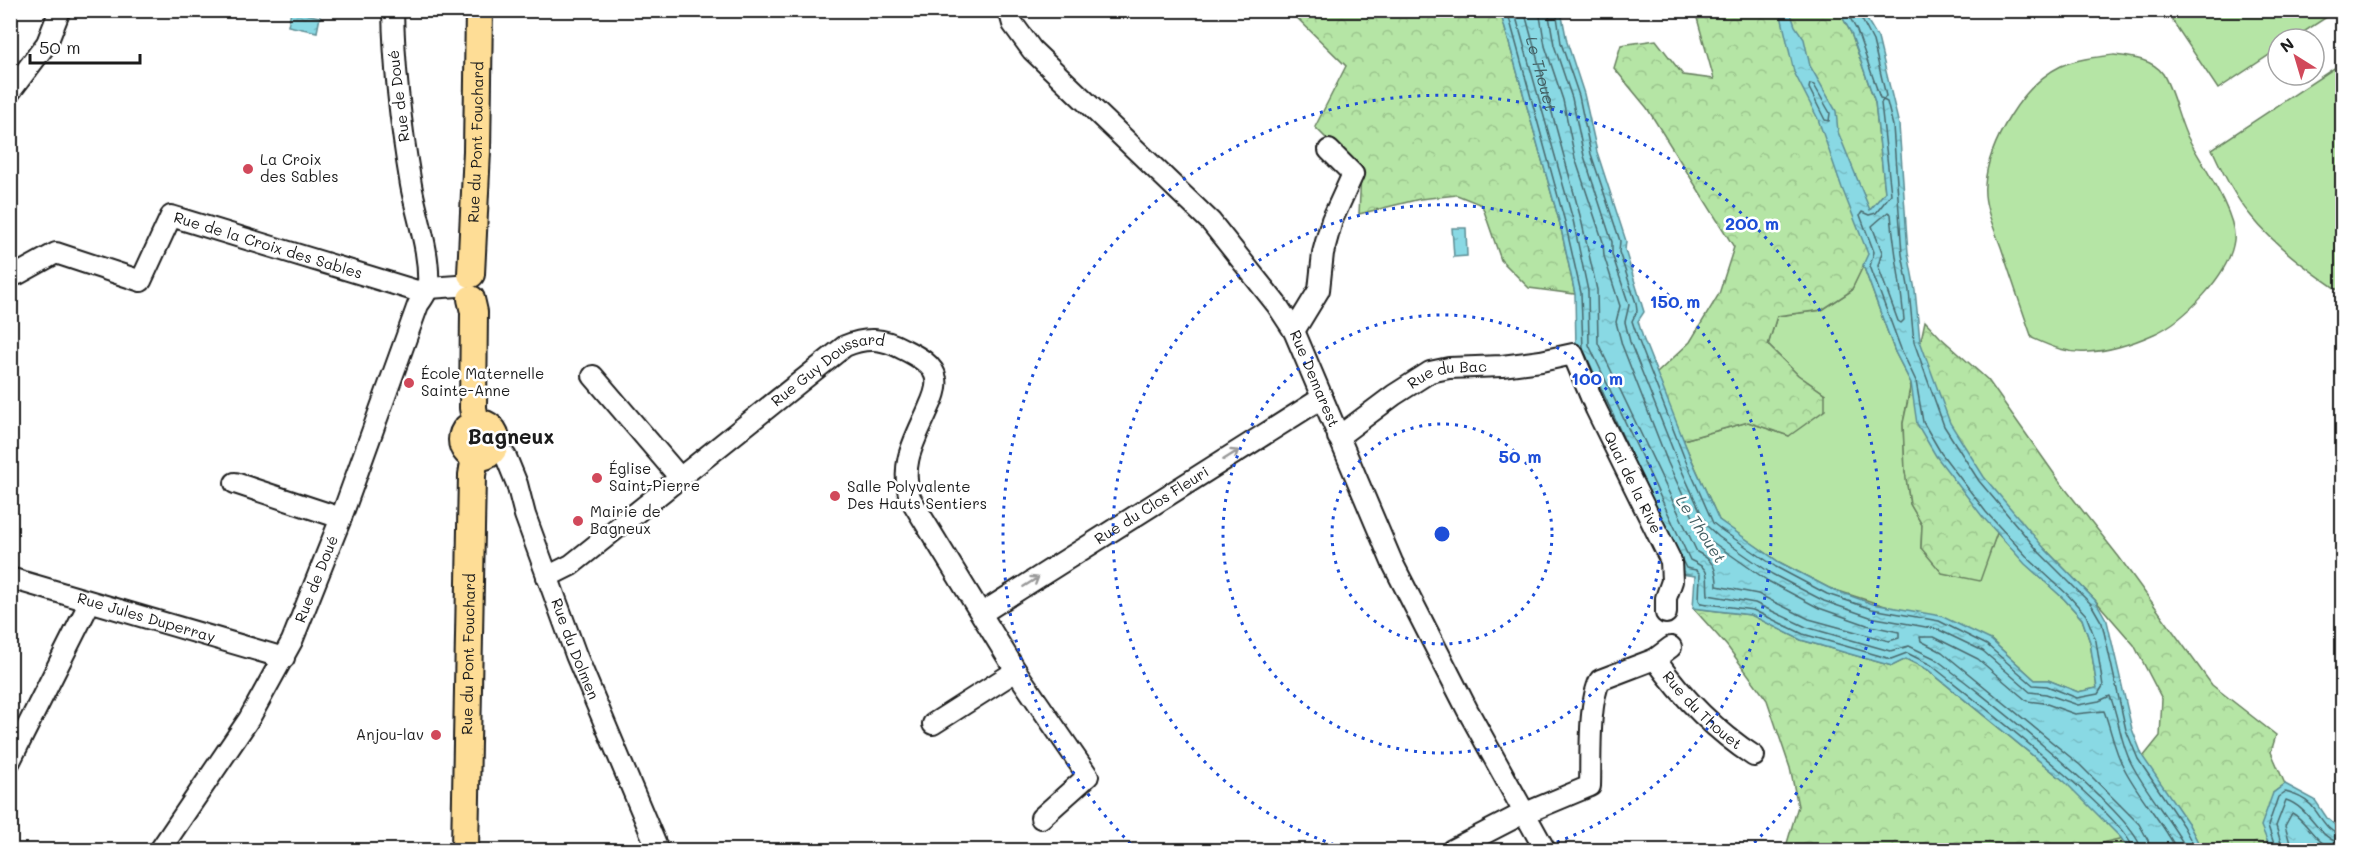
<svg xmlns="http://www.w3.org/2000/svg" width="2353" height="861" font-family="Mali,sans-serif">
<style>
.grass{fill:#b5e5a5;stroke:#688060;stroke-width:1.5}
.forest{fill:url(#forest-crowns);stroke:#688060;stroke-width:1.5}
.water{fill:url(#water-ripples);stroke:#5d8d94;stroke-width:1.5}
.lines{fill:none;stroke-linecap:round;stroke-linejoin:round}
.shore{stroke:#48686c;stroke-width:1.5}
.minor-casing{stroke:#1c1c1c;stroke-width:24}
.major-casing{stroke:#1c1c1c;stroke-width:30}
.minor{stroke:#fff;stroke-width:20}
.major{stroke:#fedd96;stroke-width:26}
.oneway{stroke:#999}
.ring{fill:none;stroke:#1d4ed8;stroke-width:3;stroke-dasharray:3 6}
.poi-dot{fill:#d1495b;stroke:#fff;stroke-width:2}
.labels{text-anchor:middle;stroke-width:5;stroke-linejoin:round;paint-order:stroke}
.street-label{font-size:15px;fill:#1c1c1c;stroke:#fff}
.poi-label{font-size:15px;fill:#1c1c1c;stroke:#fff;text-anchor:start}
.water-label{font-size:16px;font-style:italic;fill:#425e62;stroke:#fff}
.district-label{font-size:21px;font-weight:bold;fill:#1c1c1c;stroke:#fff}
.centre{fill:#1d4ed8;stroke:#fff;stroke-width:3}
.ring-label{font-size:18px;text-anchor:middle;font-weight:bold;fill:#1d4ed8;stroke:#fff;stroke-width:5;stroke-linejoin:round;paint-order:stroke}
</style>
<defs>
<pattern id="forest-crowns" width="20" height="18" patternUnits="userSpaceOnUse" patternTransform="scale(1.5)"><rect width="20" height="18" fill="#b5e5a5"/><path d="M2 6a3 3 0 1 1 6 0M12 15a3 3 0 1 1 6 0" fill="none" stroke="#9bc48d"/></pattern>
<pattern id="water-ripples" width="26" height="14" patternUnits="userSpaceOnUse" patternTransform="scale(1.5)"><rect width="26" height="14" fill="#89d9e4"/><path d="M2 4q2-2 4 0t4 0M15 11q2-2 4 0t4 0" fill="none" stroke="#76bac3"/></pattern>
</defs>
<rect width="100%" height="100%" fill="#fff"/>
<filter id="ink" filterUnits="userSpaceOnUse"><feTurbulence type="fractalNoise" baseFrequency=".0167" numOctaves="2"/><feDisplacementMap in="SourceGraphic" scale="12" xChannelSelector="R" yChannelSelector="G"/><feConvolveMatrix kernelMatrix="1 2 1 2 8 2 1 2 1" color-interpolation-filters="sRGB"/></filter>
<g filter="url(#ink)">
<g class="grass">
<path d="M2166 11H2336L2293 39H2278V49L2218 89Z"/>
<path d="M2114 55C2131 57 2153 59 2163 74 2173 91 2178 116 2186 134 2199 160 2237 213 2234 240 2230 274 2184 321 2154 334 2134 343 2110 351 2088 352 2067 354 2050 346 2032 338 2021 307 2011 277 2001 247 1994 228 1983 205 1985 185 1988 143 2023 84 2061 66 2077 59 2096 57 2114 55Z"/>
<path d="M2342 63V293C2310 271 2276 247 2251 216 2234 196 2223 173 2212 149Z"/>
<path d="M1863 265 1895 352 1911 383 1903 423 1905 471 1910 504 1922 525 1921 548 1990 551 1997 533 2026 564 2064 599 2082 619 2090 642 2097 688 2078 692 2048 680H2035L1991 640 1829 588 1779 562 1727 526 1719 520 1683 440 1748 422 1789 436 1825 394 1798 375 1768 345 1777 316 1822 310 1851 291Z"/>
<path d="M2121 838 2129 850H2071Z"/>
</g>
<g class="forest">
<path d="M1290 11H1500L1560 224 1575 294 1529 288 1501 260 1482 205 1457 195 1420 199 1359 214 1361 173 1315 127 1346 66Z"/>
<path d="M1695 11H1839L1851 33 1875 102 1885 192 1870 211 1869 254 1851 291 1822 310 1777 316 1768 345 1798 375 1825 394V410L1789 436 1748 422 1683 440 1656 374 1690 342 1719 294 1734 247 1647 108 1614 68 1621 45 1656 40 1683 75 1714 79Z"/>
<path d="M1925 321 1940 337 1988 380 2060 482 2119 557 2212 685 2276 735 2271 752 2285 784 2273 793 2267 843 2271 850H2202L2188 823 2071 850H1785L1798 806 1790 768 1767 700 1727 646 1693 608 1751 615 1801 640 1892 666 1906 659 1928 670 2064 781 2143 757 2160 736 2162 699 2134 645 2095 600 2045 549 1997 533 1980 581 1942 573 1921 548 1922 525 1910 504 1905 471 1903 423Z"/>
</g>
<g class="water">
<path d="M291 11 320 17 317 32 288 26Z"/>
<path d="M1500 11H1561L1567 42 1584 94 1597 152 1626 241 1625 250 1644 312 1638 321 1643 338 1689 454 1719 520 1779 562 1829 588 1873 604 1941 616 1991 640 2035 680H2048L2078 692 2097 688 2090 642 2082 619 2064 599 2025 564 1982 516 1936 456 1917 424 1911 383 1895 352 1863 265 1868 254 1842 188 1818 119 1794 72 1780 11H1790L1795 26 1804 39 1810 66 1836 111 1838 132 1870 210 1885 192 1875 102 1851 33 1839 11H1862L1878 38 1899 125 1908 253 1915 290 1920 341 1950 423 1984 477 2045 549 2095 600 2107 621 2132 729 2143 757 2188 823 2202 850H2129L2121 838 2064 781 1928 670 1906 659 1892 666 1801 640 1751 615 1693 608 1695 576 1681 574 1576 348 1575 294 1560 224Z"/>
<path d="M1452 228H1466L1467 256 1454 257Z"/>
<path d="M2285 784 2315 800 2327 818 2342 831V850H2271L2261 826 2273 793Z"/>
</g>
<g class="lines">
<g class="shore">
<path d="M1507 10 1565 222 1581 293 1583 349"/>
<path d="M1514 10 1573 220 1588 291 1589 345 1690 560C1712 570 1706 573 1708 595L1755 603 1806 627 1890 651 1909 646 1934 658C1968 683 2139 817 2141 850"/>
<path id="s1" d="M1524 10 1581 219 1597 290 1598 343 1697 552C1713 560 1717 568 1717 586L1758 594 1809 619 1889 641 1899 638V632L1867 625 1819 608 1768 581 1701 534 1668 463 1622 345 1616 322 1620 306 1604 256 1603 242 1575 158 1563 100 1545 46 1539 10"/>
<path d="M1548 10 1554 45 1572 98 1584 156 1612 242V254L1629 305 1625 322 1630 342 1677 460 1707 526 1719 537 1772 574 1824 601 1870 617 1937 629 1983 651 2030 692 2046 694 2078 705 2099 701 2110 696C2119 718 2120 742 2131 763 2147 794 2171 820 2187 850"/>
<path d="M1556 10 1561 43 1579 96 1591 154 1620 241 1619 252 1636 303 1637 311 1632 321 1638 339 1684 457 1713 523 1723 531 1776 567 1827 594 1872 609 1939 621 1987 645 2033 685 2047 686 2077 698 2098 694 2103 686 2096 641 2086 615 2068 595 2030 560 1986 512 1941 453 1923 422 1916 381 1901 349 1870 266 1874 252 1860 215 1862 212 1869 215 1876 213 1891 194 1881 103 1883 100 1887 102 1893 126 1902 254 1909 291 1914 342 1944 426 1979 481 2040 553 2091 604 2102 623 2126 730 2138 759 2183 826 2196 850"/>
<path d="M1846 10 1857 31 1880 98 1884 99 1886 96 1873 41 1857 10"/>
<path d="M1810 84 1814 85 1830 113 1829 121 1825 120 1809 88Z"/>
<path d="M1888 212 1891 214C1894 250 1901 284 1904 320L1901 323 1898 321 1878 266 1882 252 1872 226Z"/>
<path d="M1585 353 1633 459"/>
<path d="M1682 560 1686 568 1696 570 1700 574 1699 600 1701 603 1753 610 1803 634 1891 659 1907 653 1931 665C1964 692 2130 819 2133 850"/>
<path d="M2150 850 2148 840 2139 824 2080 765 1942 652 1921 641 1920 637H1934L1978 659 2027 701 2044 703 2075 714 2104 711C2111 729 2114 750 2124 768 2139 797 2162 821 2177 850"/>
<path d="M2276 850 2268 826 2278 797 2285 792C2294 794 2305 799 2311 805 2321 816 2327 833 2342 835"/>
<path d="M2283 850 2276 826 2286 800C2311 808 2319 841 2342 843"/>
<path d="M2292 850 2285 826 2292 813C2306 820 2314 841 2333 850"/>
</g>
<defs>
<g id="minor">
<path id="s2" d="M1009 10 1013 24 1032 50 1211 222 1277 305 1294 331 1392 562 1468 711 1545 850"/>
<path d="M10 92 47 43 60 10"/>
<path id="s3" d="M10 275 18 274 56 253 141 281 171 216 417 291 429 288 458 286"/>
<path d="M1294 331 1319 290 1323 253 1332 220 1353 174 1329 150"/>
<path d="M593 376 681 479"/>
<path id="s4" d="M1338 437 1394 395 1430 372 1449 368 1502 366 1541 361 1573 354 1596 409 1671 561 1672 581 1666 598V613"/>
<path id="s5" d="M495 447 506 457 517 484 525 515 576 655 658 850"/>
<path d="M235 483 341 518"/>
<path id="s6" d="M547 577 571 565 845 346C866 337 883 338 903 349 915 355 934 364 936 379 938 389 932 401 928 410 914 442 900 463 910 498L1016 671 933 724"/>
<path id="s7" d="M10 578 284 658"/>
<path id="s8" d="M982 613 1322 398"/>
<path id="s9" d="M1655 659C1683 698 1714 730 1754 756"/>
<path d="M1016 671 1088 776 1041 818"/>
<path d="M10 761 90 602"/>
<path id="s10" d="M160 850 249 719 292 641 341 518 418 305C422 299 428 291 428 285 430 251 417 218 411 185 401 127 394 69 393 10"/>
<path d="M1452 850 1516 817 1590 786C1591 758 1588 704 1600 680L1655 659 1671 647"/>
</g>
<g id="major">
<path id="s11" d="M471 274 477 151 479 10"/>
<path d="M471 299 474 312 473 408 476 423"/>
<circle cx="479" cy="440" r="17"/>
<path id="s12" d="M465 850 472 475 475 457"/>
</g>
</defs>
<use href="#minor" class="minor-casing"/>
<use href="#major" class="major-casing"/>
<use href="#minor" class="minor"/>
<use href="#major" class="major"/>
</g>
<defs><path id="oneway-shaft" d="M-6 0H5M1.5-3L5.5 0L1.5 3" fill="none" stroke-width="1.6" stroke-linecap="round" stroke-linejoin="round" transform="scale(1.5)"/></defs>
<g class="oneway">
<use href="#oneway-shaft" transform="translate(1231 455) rotate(-32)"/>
<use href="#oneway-shaft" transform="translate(1031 582) rotate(-32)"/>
</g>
</g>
<g class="ring">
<circle cx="1442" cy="534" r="110"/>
<circle cx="1442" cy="534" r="219"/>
<path d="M1351 850A329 329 0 1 1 1533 850"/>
<path d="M1137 850A439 439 0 1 1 1747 850"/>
</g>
<g class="poi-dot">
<circle cx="248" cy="169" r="6"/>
<circle cx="409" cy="383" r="6"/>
<circle cx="597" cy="478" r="6"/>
<circle cx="835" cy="496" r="6"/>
<circle cx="578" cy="521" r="6"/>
<circle cx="436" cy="735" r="6"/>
</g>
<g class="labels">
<g class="street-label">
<text transform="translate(399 96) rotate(-97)" y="5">Rue de Doué</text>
<text dy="5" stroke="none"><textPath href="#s11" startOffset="132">Rue du Pont Fouchard</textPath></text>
<text dy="5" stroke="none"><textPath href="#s3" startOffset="314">Rue de la Croix des Sables</textPath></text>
<text dy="5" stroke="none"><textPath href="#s6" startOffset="352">Rue Guy Doussard</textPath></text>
<text dy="5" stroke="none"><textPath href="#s4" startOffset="129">Rue du Bac</textPath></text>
<text dy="5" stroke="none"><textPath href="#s2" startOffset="484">Rue Demarest</textPath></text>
<text dy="5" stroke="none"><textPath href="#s4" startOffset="399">Quai de la Rive</textPath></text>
<text dy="5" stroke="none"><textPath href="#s8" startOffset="201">Rue du Clos Fleuri</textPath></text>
<text dy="5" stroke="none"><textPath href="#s10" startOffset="314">Rue de Doué</textPath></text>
<text dy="5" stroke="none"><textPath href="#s7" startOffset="142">Rue Jules Duperray</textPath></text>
<text dy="5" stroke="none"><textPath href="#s5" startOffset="219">Rue du Dolmen</textPath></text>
<text dy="5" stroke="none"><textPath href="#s12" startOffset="196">Rue du Pont Fouchard</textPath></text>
<text dy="5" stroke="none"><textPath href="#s9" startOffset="70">Rue du Thouet</textPath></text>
</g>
<g class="poi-label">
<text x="260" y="165">La Croix<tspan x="260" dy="17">des Sables</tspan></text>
<text x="421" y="379">École Maternelle<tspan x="421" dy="17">Sainte-Anne</tspan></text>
<text x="609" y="474">Église<tspan x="609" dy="17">Saint-Pierre</tspan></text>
<text x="847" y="492">Salle Polyvalente<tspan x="847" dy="17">Des Hauts Sentiers</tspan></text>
<text x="590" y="517">Mairie de<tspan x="590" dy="17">Bagneux</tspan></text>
<text x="424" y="740" text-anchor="end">Anjou-lav</text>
</g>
<g class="water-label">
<text dy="6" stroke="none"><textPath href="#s1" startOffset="66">Le Thouet</textPath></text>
<text transform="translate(1701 529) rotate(57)" y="6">Le Thouet</text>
</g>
<g class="district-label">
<text x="511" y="444">Bagneux</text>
</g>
</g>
<circle cx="1442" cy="534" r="9" class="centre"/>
<g class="ring-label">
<text x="1752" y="230">200 m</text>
<text x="1675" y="308">150 m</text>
<text x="1597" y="385">100 m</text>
<text x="1520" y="463">50 m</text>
</g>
<rect width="2353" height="861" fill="none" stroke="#fff" stroke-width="36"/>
<rect x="18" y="18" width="2317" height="825" fill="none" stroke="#1c1c1c" stroke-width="2" filter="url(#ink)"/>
<g transform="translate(2296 57) rotate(323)"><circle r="28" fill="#ffffff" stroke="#a4a4a4" stroke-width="1.5"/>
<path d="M0-4.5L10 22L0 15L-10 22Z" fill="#d1495b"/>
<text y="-9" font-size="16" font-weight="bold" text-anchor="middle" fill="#1c1c1c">N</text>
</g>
<path d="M30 54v9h110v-9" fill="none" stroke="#1c1c1c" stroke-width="3"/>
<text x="39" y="54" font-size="18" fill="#1c1c1c" stroke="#ffffff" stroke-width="4.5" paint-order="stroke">50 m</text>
</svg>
